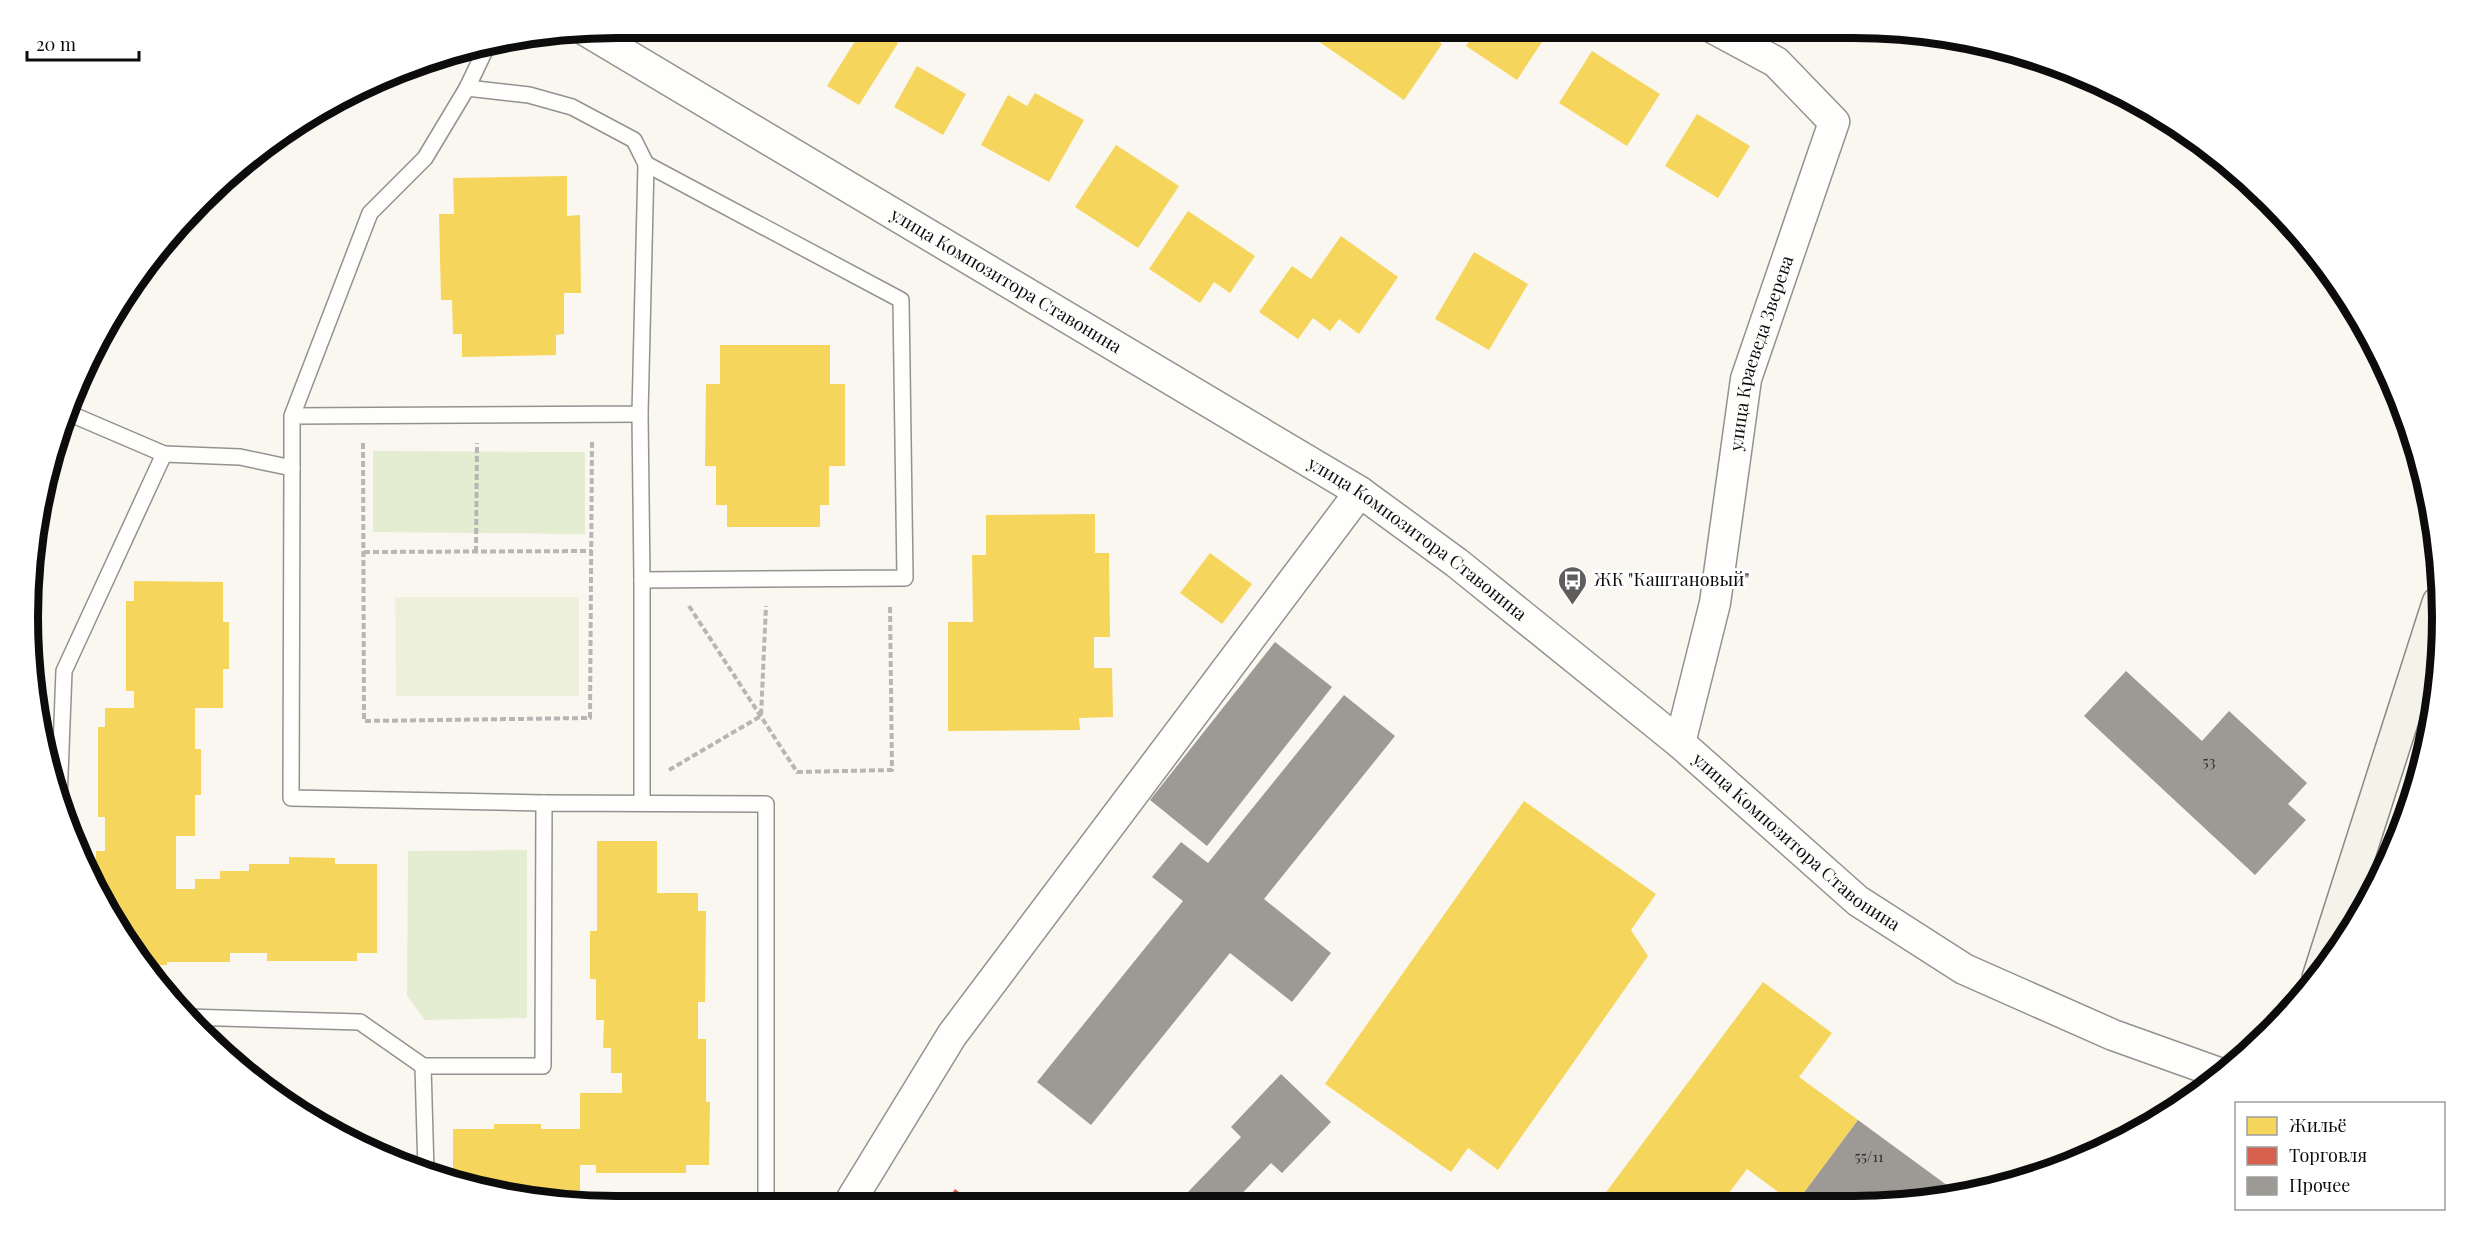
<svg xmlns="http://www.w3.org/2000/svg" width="2469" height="1234" font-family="'Playfair Display',serif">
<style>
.green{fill:#e4edd2}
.pitch{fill:#edf1dc}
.homes{fill:#f6d55c}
.shops{fill:#d6604d}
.building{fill:#9d9a96}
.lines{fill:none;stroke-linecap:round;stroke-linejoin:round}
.lane-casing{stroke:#93928f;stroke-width:18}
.street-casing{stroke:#93928f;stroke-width:33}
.secondary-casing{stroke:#8a8885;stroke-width:36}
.path{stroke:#b7b6b5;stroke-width:4;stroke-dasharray:6 3;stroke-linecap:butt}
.lane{stroke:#fefefd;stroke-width:15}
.street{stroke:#fefefd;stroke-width:30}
.secondary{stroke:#f4f2e9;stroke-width:33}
.labels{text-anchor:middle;stroke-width:6;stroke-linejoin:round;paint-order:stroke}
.number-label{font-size:15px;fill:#30302e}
.street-label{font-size:18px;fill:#0c0c0c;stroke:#fff}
.poi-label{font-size:18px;fill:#0c0c0c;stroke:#fff;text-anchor:start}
.rim{fill:none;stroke:#0c0c0c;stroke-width:8}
</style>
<rect width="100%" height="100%" fill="#faf7f0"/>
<g class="green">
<path d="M373 451 585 452V534L373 532Z"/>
<path d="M527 850V1018L425 1020 407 996 408 851Z"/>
</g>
<path class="pitch" d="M395 597H579V696H396Z"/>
<g class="homes">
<path d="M864 27H873L898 43 859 105 827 86Z"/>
<path d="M1328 28H1418L1442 44 1404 100 1318 41Z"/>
<path d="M1478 28H1551L1517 80 1466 46Z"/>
<path d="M1592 51 1660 94 1627 146 1559 103Z"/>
<path d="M917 66 966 94 943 135 894 107Z"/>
<path d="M1035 93 1084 120 1049 182 981 145 1008 95 1027 106Z"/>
<path d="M1697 114 1750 146 1718 198 1665 166Z"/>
<path d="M1116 145 1179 186 1138 248 1075 207Z"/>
<path d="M567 176V216L580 215 581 293H564V334L556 335V355L462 357V334H453L452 300H441L439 214H454L453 178Z"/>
<path d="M1188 211 1255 256 1230 293 1214 282 1200 303 1149 269Z"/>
<path d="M1341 236 1398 277 1359 334 1339 319 1330 331 1313 318 1298 339 1259 312 1292 266 1311 279Z"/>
<path d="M1474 252 1528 284 1489 350 1435 319Z"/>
<path d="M720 345H830V384H845V466H829V505H820V527H727V505H716V466H705L706 384H720Z"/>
<path d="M1095 514V553H1109L1110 637H1094V668H1112L1113 717 1079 718 1080 730 948 731V622H973L972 555H986V515Z"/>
<path d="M1210 553 1252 584 1222 624 1180 593Z"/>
<path d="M134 581 223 582V622H229V669H223V708H195V749H201V795H195V836H176V889H195V879H220V871H249V864H289V857L335 858V864H377V953H357V961H267V953H230V962H167V965H143L127 945 96 892V851H105V817H98V727H105V708H134V691H126V601H134Z"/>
<path d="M1524 801 1656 894 1631 930 1648 956 1498 1170 1468 1148 1451 1172 1325 1084Z"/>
<path d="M597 841H657V893H698V911H706L705 1002H698V1039H706V1102H710L709 1165H686V1173H596V1165H580V1206L465 1187 453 1183V1129H494V1124H541V1129H580V1093H622V1073H611V1048H603L604 1020H596V979H590V931H597Z"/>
<path d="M1763 982 1832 1033 1799 1077 1858 1120 1797 1202H1792L1747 1169 1722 1202 1598 1203Z"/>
</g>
<path class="shops" d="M955 1189 976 1205H944Z"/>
<g class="building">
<path d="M1275 642 1332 687 1207 846 1150 800Z"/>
<path d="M2126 671 2202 741 2229 711 2307 783 2288 804 2306 820 2255 875 2084 716Z"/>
<path d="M1344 695 1395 736 1264 899 1331 953 1292 1002 1230 953 1091 1125 1037 1082 1183 901 1152 877 1181 842 1208 863Z"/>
<path d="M1281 1074 1331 1122 1282 1173 1271 1163 1232 1204H1200L1188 1192 1241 1137 1231 1127Z"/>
<path d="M1858 1120 1959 1194 1929 1202H1797Z"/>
</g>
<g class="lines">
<defs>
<g id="lane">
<path d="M467 88 489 42"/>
<path d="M66 412 164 454"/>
<path d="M640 414 642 580 905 578 901 300 646 164"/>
<path d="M292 416 370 213 425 158 467 88 529 95 572 107 634 140 646 164 640 414 292 416V468"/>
<path d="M642 580V803"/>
<path d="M59 801 64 671 164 454 240 457 292 468 291 798 544 803"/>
<path d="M186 1017 360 1022 423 1066H543L544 803 766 804V1205"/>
<path d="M423 1066 426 1172"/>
</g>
<g id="street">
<path id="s1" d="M585 30 1360 492 1457 563 1680 743 1858 901 1964 969 2113 1035 2222 1074"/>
<path id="s2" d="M1680 743 1715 603 1746 379 1834 122 1776 62 1713 28"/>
<path d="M848 1205 952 1035 1360 492"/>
</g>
<path id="secondary" d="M2319 978 2439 603"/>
</defs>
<use href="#lane" class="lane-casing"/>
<use href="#street" class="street-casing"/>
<use href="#secondary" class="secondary-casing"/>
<g class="path">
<path d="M363 443 364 721 590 718 592 440"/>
<path d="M364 552 592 551"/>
<path d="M476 552 477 443"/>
<path d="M689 606 797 772 892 770 890 605"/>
<path d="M669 770 761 716 766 606"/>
</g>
<use href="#lane" class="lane"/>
<use href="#street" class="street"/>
<use href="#secondary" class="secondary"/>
</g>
<defs>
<symbol id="bus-pin" viewBox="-11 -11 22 30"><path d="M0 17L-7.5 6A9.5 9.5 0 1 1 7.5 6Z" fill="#5f5e5c" stroke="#fff"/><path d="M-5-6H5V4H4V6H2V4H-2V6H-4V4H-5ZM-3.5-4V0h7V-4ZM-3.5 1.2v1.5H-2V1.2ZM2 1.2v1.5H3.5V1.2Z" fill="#fff"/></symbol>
</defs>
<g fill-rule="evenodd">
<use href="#bus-pin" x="1556" y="564" width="33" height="45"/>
</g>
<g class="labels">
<g class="number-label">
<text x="2209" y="767">53</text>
<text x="1869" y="1162">55/11</text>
</g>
<g class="street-label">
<text dy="6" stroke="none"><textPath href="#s1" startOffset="490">улица Композитора Ставонина</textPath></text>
<text dy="6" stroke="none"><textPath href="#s2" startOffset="399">улица Краеведа Зверева</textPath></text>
<text dy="6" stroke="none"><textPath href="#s1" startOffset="976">улица Композитора Ставонина</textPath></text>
<text dy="6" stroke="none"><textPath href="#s1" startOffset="1462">улица Композитора Ставонина</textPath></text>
</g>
<g class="poi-label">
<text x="1594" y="586">ЖК "Каштановый"</text>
</g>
</g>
<path d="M0 0H2469V1234H0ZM617 38H1853A579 579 0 0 1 2432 617V617A579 579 0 0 1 1853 1196H617A579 579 0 0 1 38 617V617A579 579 0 0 1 617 38Z" fill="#fff" fill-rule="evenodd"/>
<path class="rim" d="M617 38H1853A579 579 0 0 1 2432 617V617A579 579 0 0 1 1853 1196H617A579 579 0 0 1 38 617V617A579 579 0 0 1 617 38Z"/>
<rect x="2235" y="1102" width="210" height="108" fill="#ffffff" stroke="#9e9e9e" stroke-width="1.5"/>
<rect x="2247" y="1117" width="30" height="18" fill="#f6d55c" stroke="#9e9e9e" stroke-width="1.5"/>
<text x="2289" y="1132" font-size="18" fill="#0c0c0c">Жильё</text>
<rect x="2247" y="1147" width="30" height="18" fill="#d6604d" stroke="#9e9e9e" stroke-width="1.5"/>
<text x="2289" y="1162" font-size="18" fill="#0c0c0c">Торговля</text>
<rect x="2247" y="1177" width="30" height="18" fill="#9d9a96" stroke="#9e9e9e" stroke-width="1.5"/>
<text x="2289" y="1192" font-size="18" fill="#0c0c0c">Прочее</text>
<path d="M27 51v9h112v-9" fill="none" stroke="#0c0c0c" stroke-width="3"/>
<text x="36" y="51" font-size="18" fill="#0c0c0c" stroke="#ffffff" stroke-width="4.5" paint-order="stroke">20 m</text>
</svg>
